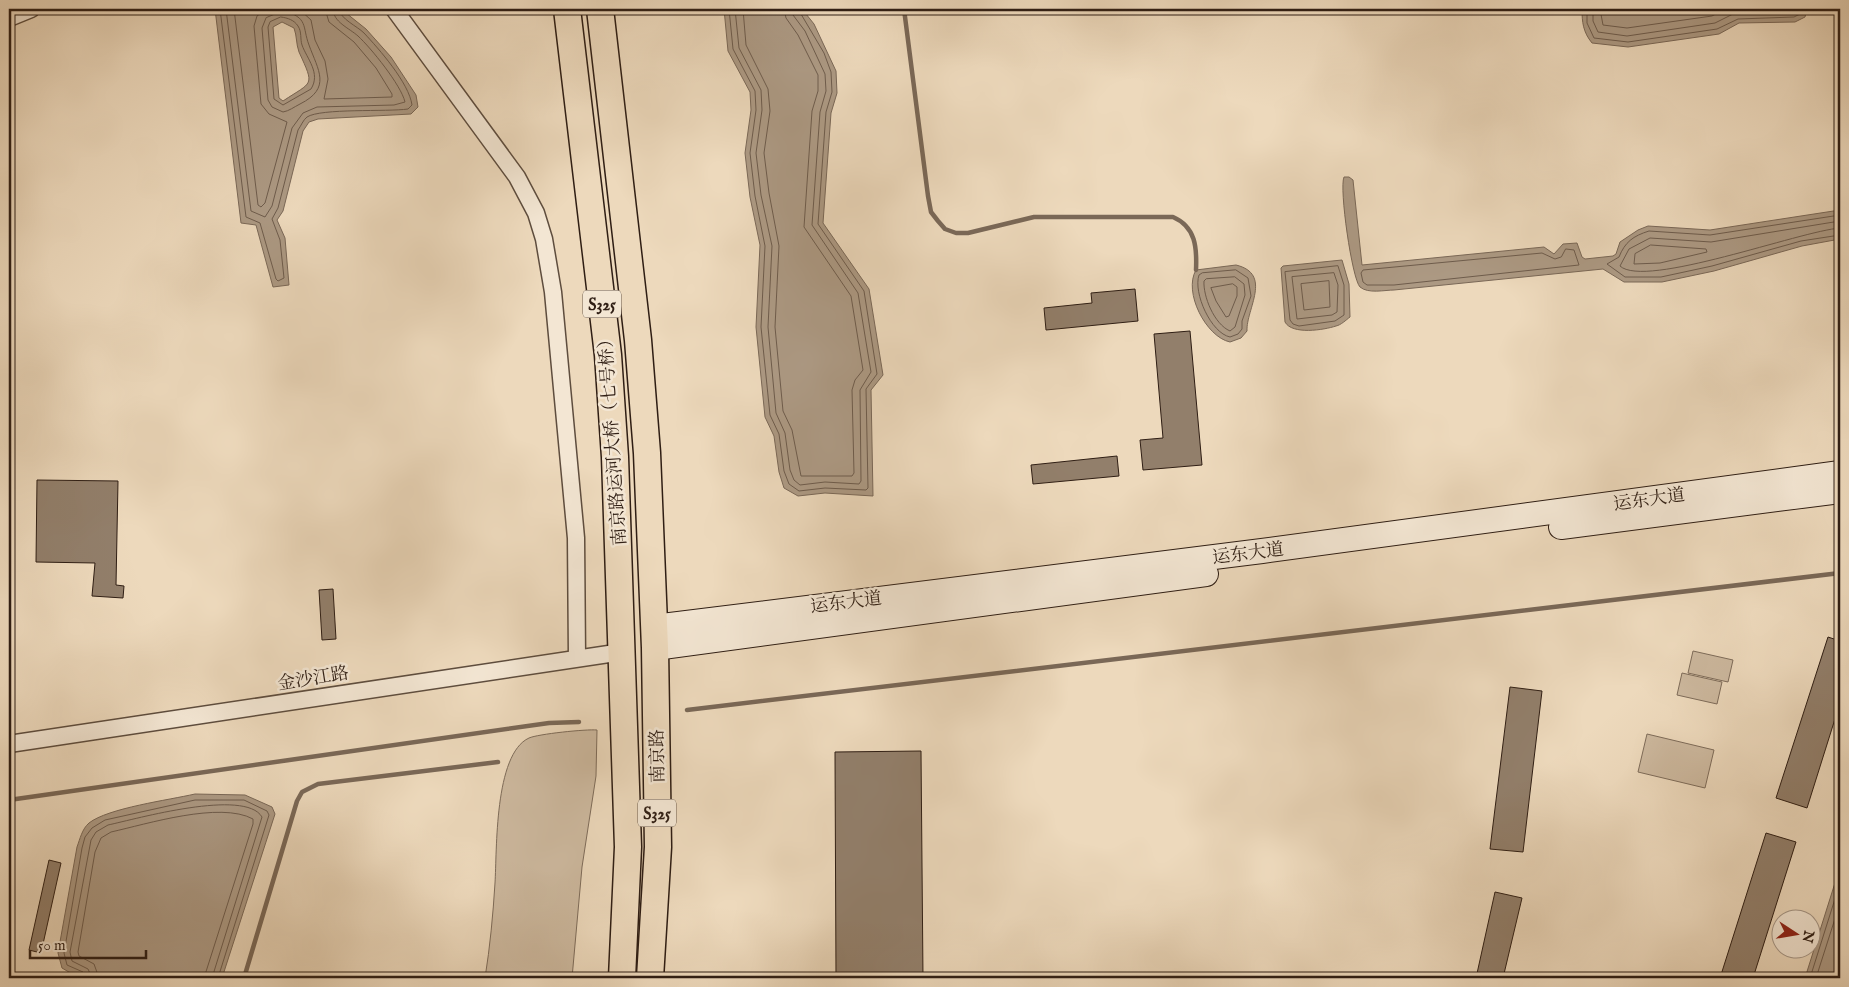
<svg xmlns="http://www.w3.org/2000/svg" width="1849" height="987" font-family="'IM FELL English','Noto Serif SC',serif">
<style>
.green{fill:#cdb99f;stroke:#7e6c5a}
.water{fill:#ac9983;stroke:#7a6857;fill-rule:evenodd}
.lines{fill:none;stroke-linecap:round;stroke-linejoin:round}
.shore{stroke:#6e5c4c;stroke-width:1}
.stream{stroke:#7a6857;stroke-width:4.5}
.building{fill:#927f6b;stroke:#2f1e14}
.street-casing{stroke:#5e4d3e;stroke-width:19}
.secondary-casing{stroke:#2f1e14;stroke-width:26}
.primary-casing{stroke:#2f1e14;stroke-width:29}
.street{stroke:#f3e6d3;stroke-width:16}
.secondary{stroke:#f3e6d3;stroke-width:24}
.primary{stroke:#edd9bc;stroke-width:26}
.labels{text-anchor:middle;stroke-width:5;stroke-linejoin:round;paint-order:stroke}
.shield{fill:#f3e6d3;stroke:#6a5a4d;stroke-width:1}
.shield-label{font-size:16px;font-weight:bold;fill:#2f1e14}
.street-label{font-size:18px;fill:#2f1e14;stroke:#f3e6d3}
</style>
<rect width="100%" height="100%" fill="#edd9bc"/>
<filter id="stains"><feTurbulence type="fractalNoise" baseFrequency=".004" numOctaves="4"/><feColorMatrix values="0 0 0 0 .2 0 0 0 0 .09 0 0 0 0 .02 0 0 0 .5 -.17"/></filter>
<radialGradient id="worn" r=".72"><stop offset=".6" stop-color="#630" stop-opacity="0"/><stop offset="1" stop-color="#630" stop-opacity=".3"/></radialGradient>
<g class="green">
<path d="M1693 651 1733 660 1728 682 1688 673Z"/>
<path d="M1682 673 1722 682 1717 704 1677 695Z"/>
<path d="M597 730 596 776 582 867 572 978H485C490 947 493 915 495 883 497 851 494 754 529 738 538 734 586 729 597 730Z"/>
<path d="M1647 734 1714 750 1705 788 1638 772Z"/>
</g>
<g class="water">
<path d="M215 9H341L366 29 391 57 416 95 418 107 411 114 318 119 309 122 303 131 283 211 277 220 285 238 289 285 273 287 256 225 241 223ZM282 22 294 28C297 36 296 44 299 52 315 87 313 81 283 101L279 98 273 27Z"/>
<path d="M724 9H802L814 24 836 71 837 93 831 113 823 223 869 289 883 375 871 390 873 496 825 493 798 496 784 488 779 472 774 436 765 417 756 327 760 245 750 197 745 153 751 110 750 92 728 51Z"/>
<path d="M1582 9H1807L1805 17 1795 22 1739 23 1719 34 1628 47 1592 43C1583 32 1582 22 1582 9Z"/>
<path d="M1344 177H1349L1353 180 1362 265 1544 247 1554 254 1563 244 1577 243 1582 257 1585 259 1613 256 1616 254 1620 242 1638 230 1648 226 1710 230 1840 210V239L1802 246 1714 271 1662 282H1624L1603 269 1394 290C1385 290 1368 294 1360 287 1352 279 1339 188 1344 177Z"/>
<path d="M1342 260 1349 284 1350 317C1346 320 1341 325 1336 326 1324 330 1292 335 1285 322L1281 268 1283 266Z"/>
<path d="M1236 265C1273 274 1246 309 1247 331L1241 338 1230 342C1206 337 1183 292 1196 270Z"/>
<path d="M195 794 245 795 272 807 275 814 222 978H92L74 975 62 968 58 953 77 847C80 839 82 829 89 823 108 808 169 800 195 794Z"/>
<path d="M1840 867V958L1834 978H1805Z"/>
</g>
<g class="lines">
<g class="shore">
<path d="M220 9 246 217 260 223 276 279 278 281 284 278 280 240 272 219 278 208 298 130C301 126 303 120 307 117 321 108 387 112 408 109L412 105C409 83 379 49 364 33 357 26 340 19 339 9"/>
<path d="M226 9 251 211 265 217 272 206 292 128 303 113 317 107 394 105 405 102C401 85 371 48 358 36 349 28 333 22 333 9"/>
<path d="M234 9 258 205 261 207 265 203 287 122 269 114 261 104 254 26 257 16 266 9"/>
<path d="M299 9 311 20 315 40 325 61 328 79 324 99 392 97V94L376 68 354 42 329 22 325 9"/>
<path d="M729 9 733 49 755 91 756 110 750 153 755 196 765 246 761 327 770 415 779 434 784 471 789 484 799 491 825 488 866 490 868 488 866 389 877 374 864 291 818 224 826 112 832 92 831 72 824 53 798 9"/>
<path d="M735 9 739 48 761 90 762 110 756 153 761 195 772 246 768 327 776 413 785 433 790 470 794 480 800 485 825 482 859 484 861 481 860 390 871 372 867 348 858 293 812 225 820 112 826 91 825 74 805 31 793 15 792 9"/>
<path d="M743 9 746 45 768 89 770 111 764 153 769 193 779 246 775 327 783 411 792 430 801 476H852L854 473 852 390 855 380 863 370 851 296 804 227 812 111 818 91V75L798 35 786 18 784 9"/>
<path d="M1587 9V23L1594 38 1628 42 1717 29 1738 19 1794 17 1800 14 1802 9"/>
<path d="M1593 9V21L1598 32 1627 36 1715 23 1737 12 1792 11 1795 9"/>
<path d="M1600 9 1603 25 1627 28 1712 16 1725 9"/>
<path d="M283 11C309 17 302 27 309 45 318 70 332 88 300 104 294 107 289 111 283 112L272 107 268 100 262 28 266 18Z"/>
<path d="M281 17C288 18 294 20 298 26 302 32 300 39 302 45 307 59 321 73 311 89L283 105 274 99 268 27 270 22Z"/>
<path d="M1840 215 1710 235 1649 231C1633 236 1625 242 1619 257L1607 264 1625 277H1661L1712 266 1801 241 1840 235"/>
<path d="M1840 221 1711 242 1650 238 1629 249 1620 266C1645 289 1800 231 1840 228"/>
<path d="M1651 245 1706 249 1707 252 1660 263 1634 264 1635 254Z"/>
<path d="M1566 249 1574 250 1579 265 1394 285H1367L1363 282 1361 273 1363 270 1542 253 1555 259 1561 257Z"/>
<path d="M1338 266 1344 285V315L1335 321 1299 326 1293 324 1290 320 1285 272Z"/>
<path d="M1236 270 1248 278 1251 296 1242 321V329L1238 334 1230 337C1211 333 1193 293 1199 275L1202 273Z"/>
<path d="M1334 273 1338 285 1337 312 1332 315 1297 319 1292 277Z"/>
<path d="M1235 277 1244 284 1245 295 1235 327 1230 331C1214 324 1203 296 1204 281L1206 279Z"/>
<path d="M1329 281 1330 307 1304 310 1301 284Z"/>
<path d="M1233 284 1237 287V296L1229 316 1226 317 1216 301 1211 288Z"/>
<path d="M85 978 83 972 67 965 64 953 82 848 85 837 92 828 105 820 195 800H244L267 811 269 815 218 978"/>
<path d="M92 978 88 969 72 961 70 952 91 840 96 832 108 825C136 819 245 788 262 817L212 978"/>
<path d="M99 978 94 964 79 956 78 952 95 852 101 838 111 832C147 824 220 801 253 819V824L204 978"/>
<path d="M1810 978 1840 883"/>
<path d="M1816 978 1840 903"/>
</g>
<g class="stream">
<path d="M904 9 928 196 931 212 938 221 945 229 956 233H968L1034 217H1173C1196 227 1197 248 1196 270"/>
<path d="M687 710 1840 573"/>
<path d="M9 800 549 723 579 722"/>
<path d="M244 978 297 801 302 792 318 784 498 762"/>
</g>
</g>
<g class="building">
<path d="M1135 289 1138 321 1046 330 1044 308 1092 303 1091 293Z"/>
<path d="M1190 331 1202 465 1143 470 1140 440 1163 438 1154 334Z"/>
<path d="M1117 456 1119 476 1033 484 1031 465Z"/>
<path d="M37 480 118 481 116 585 124 586 123 598 92 596 95 563 36 562Z"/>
<path d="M333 589 336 639 322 640 319 590Z"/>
<path d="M1828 637 1840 641V703L1807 808 1776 798Z"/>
<path d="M1510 687 1542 691 1523 852 1490 849Z"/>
<path d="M921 751 923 978H836L835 752Z"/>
<path d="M1766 833 1796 842 1753 978H1720Z"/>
<path d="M49 860 61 863 41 953 29 950Z"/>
<path d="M1495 892 1522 898 1503 978H1476Z"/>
</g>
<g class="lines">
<defs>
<g id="street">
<path d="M394 9 517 177 536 213 544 239 553 292 576 538 577 658"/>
<path d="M9 18 31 9"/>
<path d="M9 744 622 652"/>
</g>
<g id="secondary">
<path d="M1561 527 1840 491"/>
<path d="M654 627 1262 551 1840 473"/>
<path d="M655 648 1206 574"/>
</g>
<g id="primary">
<path d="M567 9 608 355 615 457 628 847 622 978"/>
<path d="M600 9 638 340 647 453 655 648 658 847 650 978"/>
</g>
</defs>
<use href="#street" class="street-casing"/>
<use href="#secondary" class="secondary-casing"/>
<use href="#primary" class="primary-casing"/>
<use href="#street" class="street"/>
<use href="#secondary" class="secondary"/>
<use href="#primary" class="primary"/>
</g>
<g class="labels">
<g class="shield">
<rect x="583" y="290.5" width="38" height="27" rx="4"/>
<rect x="638" y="799.5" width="38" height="27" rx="4"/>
</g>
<g class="shield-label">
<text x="602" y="310">S325</text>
<text x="657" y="819">S325</text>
</g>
<g class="street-label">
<text transform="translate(612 438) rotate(-94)" y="6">南京路运河大桥（七号桥）</text>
<text transform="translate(1649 499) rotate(-8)" y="6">运东大道</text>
<text transform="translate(1248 553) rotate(-7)" y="6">运东大道</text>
<text transform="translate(846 602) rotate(-7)" y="6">运东大道</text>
<text transform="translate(313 678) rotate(-9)" y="6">金沙江路</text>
<text transform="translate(657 756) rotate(-91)" y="6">南京路</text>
</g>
</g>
<rect width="1849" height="987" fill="none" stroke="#edd9bc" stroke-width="30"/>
<rect x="10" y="10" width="1829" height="967" fill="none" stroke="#2f1e14" stroke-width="2.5"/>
<rect x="15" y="15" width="1819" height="957" fill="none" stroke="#2f1e14"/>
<g transform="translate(1796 934) rotate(102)"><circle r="24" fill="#f3e6d3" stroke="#a59687"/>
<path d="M0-4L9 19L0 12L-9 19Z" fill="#8f2418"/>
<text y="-8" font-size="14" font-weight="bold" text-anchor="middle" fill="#2f1e14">N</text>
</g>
<path d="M30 950v8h116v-8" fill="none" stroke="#2f1e14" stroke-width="2.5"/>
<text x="38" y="950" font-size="15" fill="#2f1e14" stroke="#f3e6d3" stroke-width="4" paint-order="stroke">50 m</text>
<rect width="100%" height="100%" filter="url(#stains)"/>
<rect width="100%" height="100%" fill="url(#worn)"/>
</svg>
